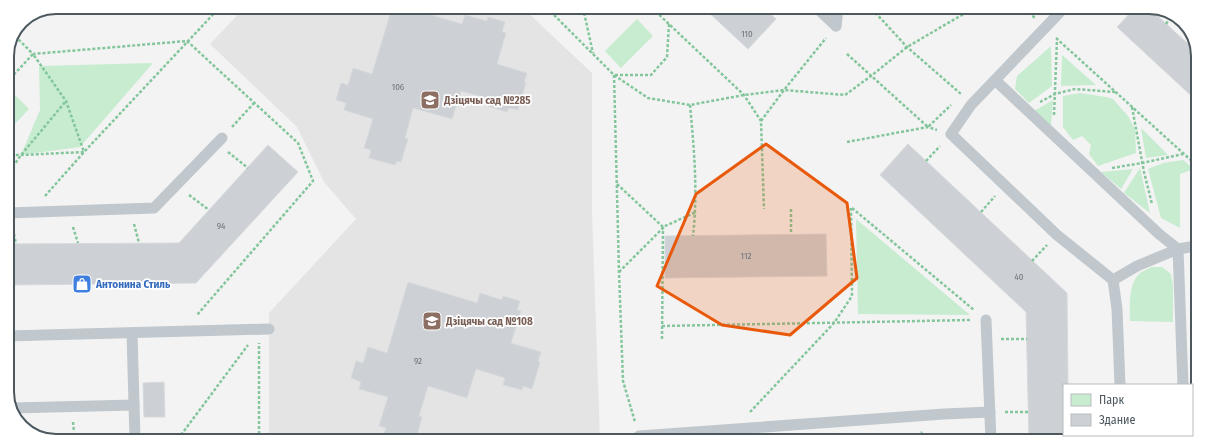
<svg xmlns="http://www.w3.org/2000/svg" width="1205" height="448" font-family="'Fira Sans Condensed',sans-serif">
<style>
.education{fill:#e5e4e4}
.green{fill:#c7ecd0}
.building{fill:#cdd0d4;stroke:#d7dadd}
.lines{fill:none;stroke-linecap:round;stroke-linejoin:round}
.path{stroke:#83c69c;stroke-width:2.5;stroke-dasharray:3 2;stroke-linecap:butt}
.lane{stroke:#c0c8cd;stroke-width:11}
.marked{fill:#e8590c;fill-opacity:0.2;stroke:#e8590c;stroke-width:3;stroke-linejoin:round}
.labels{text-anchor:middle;stroke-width:3.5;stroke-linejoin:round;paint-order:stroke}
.number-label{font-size:9px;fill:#6c767c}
.education-label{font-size:11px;font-weight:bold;fill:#785e54;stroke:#fff;text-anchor:start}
.shop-label{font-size:11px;font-weight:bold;fill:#366cbe;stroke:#fff;text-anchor:start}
.rim{fill:none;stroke:#4c585e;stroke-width:2}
</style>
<rect width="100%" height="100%" fill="#f4f3f3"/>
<path class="education" d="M245 7 523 8 592 73V212L600 440 269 439V313L356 219 324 182 297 127 210 44Z"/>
<g class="green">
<path d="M637 19 653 36 621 68 605 51Z"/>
<path d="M1051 46 1052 86 1029 103 1015 89 1017 76Z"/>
<path d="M1062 55 1096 85 1061 86Z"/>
<path d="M153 63 80 147 21 155 40 110 39 66Z"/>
<path d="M7 87 29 109 7 132Z"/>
<path d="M1080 93 1106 97 1113 99 1128 116 1135 129 1136 153 1098 166 1089 154 1091 145 1082 136 1073 140 1063 127V96Z"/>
<path d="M1053 100 1051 126 1034 111Z"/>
<path d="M1141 128 1168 155 1146 158Z"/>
<path d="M1183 160 1194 169 1180 174V228L1161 218 1148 169 1163 163Z"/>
<path d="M1140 168 1150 213 1124 193Z"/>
<path d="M1133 169 1121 189 1101 172Z"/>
<path d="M856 219 970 315 858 314Z"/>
<path d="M1151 267H1162L1171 274 1173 285V322L1130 321C1130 306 1128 284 1140 273 1143 271 1148 269 1151 267Z"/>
</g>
<g class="building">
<path d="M392 8H407L462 24 465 15 487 21 488 17 505 22 502 32 506 33 497 64 527 73 524 83H526L518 110 509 108 507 112 488 106 490 99 461 91 452 119 413 108 405 138 408 139 401 162 397 161 395 165 369 158 371 150 364 148 373 119 344 110 346 103 336 100 341 83 348 85 353 68 372 74Z"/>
<path d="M705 9H765L776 19 748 49Z"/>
<path d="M1133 10H1151L1198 53V102L1117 27Z"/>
<path d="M908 144 1067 293 1068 385H1064V441H1029L1026 312 880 175Z"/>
<path d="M268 145 298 172 196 283 7 285V244L179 243Z"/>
<path d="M826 234 827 276 665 278V236Z"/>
<path d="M408 282 477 303 480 293 502 300 503 296 520 301 517 310 521 311 511 343 541 352 538 361 540 362 532 389 523 386 522 390 503 385 505 378 476 369 467 398 428 386 419 416 422 417 416 439H382L386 428 379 426 388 397 359 389 361 382 351 378 356 361 363 363 368 347 387 353Z"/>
<path d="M164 382 165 417H144L143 383Z"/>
</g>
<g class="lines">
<g class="path">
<path d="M547 8 614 75 648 98 690 105 744 95 784 90 845 95 871 76 907 47 972 9"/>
<path d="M583 8 593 53"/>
<path d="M652 8 744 95 761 121 764 209"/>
<path d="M872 9 907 47 961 94"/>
<path d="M1025 9 1035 18"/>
<path d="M1166 24 1172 14"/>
<path d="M15 36 33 54 187 41 298 143 313 181 197 315"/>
<path d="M1056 38 1194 163 1197 164"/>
<path d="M847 54 928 127 951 105"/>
<path d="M614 75 619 272 623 381 635 422"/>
<path d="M615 75H651L667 57 669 24"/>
<path d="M7 82 33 54 66 101 84 152 21 155H7"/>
<path d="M1040 102 1055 94 1075 89 1115 92"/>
<path d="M690 105C694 148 698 192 693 236"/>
<path d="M1132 107 1144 172 1152 204"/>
<path d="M1054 115 1057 40"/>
<path d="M761 121 784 90 826 38"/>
<path d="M232 127 254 103"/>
<path d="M847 142 928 127 937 130"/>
<path d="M228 152 248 168"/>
<path d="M926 161 940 146"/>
<path d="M1112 168 1142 163 1183 154"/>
<path d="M7 175 21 155 66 101"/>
<path d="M617 184 663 227 696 212"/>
<path d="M189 195 209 210"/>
<path d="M45 196 84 152 220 7"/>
<path d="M852 208 974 310"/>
<path d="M791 209V234"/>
<path d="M981 212 995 196"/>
<path d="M134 224 139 243"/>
<path d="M73 227 78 243"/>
<path d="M13 229 16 244"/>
<path d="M1032 261 1047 245"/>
<path d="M619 272 663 228"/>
<path d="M662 326 971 320"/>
<path d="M662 339 663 227"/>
<path d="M1001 339H1027"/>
<path d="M750 412 834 323 852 296 851 208"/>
<path d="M1005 412H1028"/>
<path d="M73 422 74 432"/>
<path d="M178 439 248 345"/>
<path d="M259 439V343"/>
<path d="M914 440 922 432"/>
</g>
<g class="lane">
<path d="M818 9 836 26"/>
<path d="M1063 9 971 105 951 134 1057 235 1113 280 1117 309 1120 385"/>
<path d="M836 26 838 9"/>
<path d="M995 80 1159 234 1178 249 1137 266 1113 280"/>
<path d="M7 213 154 208 222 138"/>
<path d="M986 320 991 441"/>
<path d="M132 333 135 439"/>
<path d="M7 336 269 329"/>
<path d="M1183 385 1178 249 1196 246"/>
<path d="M12 408 134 405"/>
<path d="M1122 435V441"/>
<path d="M639 440V436L944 414 990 412"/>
</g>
</g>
<path class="marked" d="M766 144 847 203 857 278 790 335 722 325 657 286 696 194Z"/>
<defs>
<symbol id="school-square" viewBox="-11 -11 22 22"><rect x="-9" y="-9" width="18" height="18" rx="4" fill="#8d6e63" stroke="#fff"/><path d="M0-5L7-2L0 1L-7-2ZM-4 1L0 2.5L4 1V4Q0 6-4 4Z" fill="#fff"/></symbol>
<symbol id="shop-square" viewBox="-11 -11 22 22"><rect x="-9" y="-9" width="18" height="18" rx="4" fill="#3f7fe0" stroke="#fff"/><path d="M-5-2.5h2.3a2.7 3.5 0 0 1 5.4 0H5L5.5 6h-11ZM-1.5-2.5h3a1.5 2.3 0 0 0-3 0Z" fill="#fff"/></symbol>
</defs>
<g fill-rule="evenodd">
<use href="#school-square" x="419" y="89" width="22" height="22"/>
<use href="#shop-square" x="71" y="273" width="22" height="22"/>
<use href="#school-square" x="421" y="310" width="22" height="22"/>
</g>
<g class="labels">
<g class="number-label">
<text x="747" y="37">110</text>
<text x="398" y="90">106</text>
<text x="221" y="229">94</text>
<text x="746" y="259">112</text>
<text x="1019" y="280">40</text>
<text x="418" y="364">92</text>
</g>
<g class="education-label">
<text x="444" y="104">Дзіцячы сад №285</text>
<text x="446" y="325">Дзіцячы сад №108</text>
</g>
<g class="shop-label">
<text x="96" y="288">Антонина Стиль</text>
</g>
</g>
<path d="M0 0H1205V448H0ZM56 14H1149A42 42 0 0 1 1191 56V392A42 42 0 0 1 1149 434H56A42 42 0 0 1 14 392V56A42 42 0 0 1 56 14Z" fill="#fff" fill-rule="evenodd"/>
<path class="rim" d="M56 14H1149A42 42 0 0 1 1191 56V392A42 42 0 0 1 1149 434H56A42 42 0 0 1 14 392V56A42 42 0 0 1 56 14Z"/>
<rect x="1063" y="384" width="130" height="52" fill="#ffffff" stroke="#b7bcbf"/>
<rect x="1071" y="394" width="20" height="12" fill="#c7ecd0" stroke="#b7bcbf"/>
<text x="1099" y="404" font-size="12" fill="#4c585e">Парк</text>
<rect x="1071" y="414" width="20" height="12" fill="#cdd0d4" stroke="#b7bcbf"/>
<text x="1099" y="424" font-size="12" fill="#4c585e">Здание</text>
</svg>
